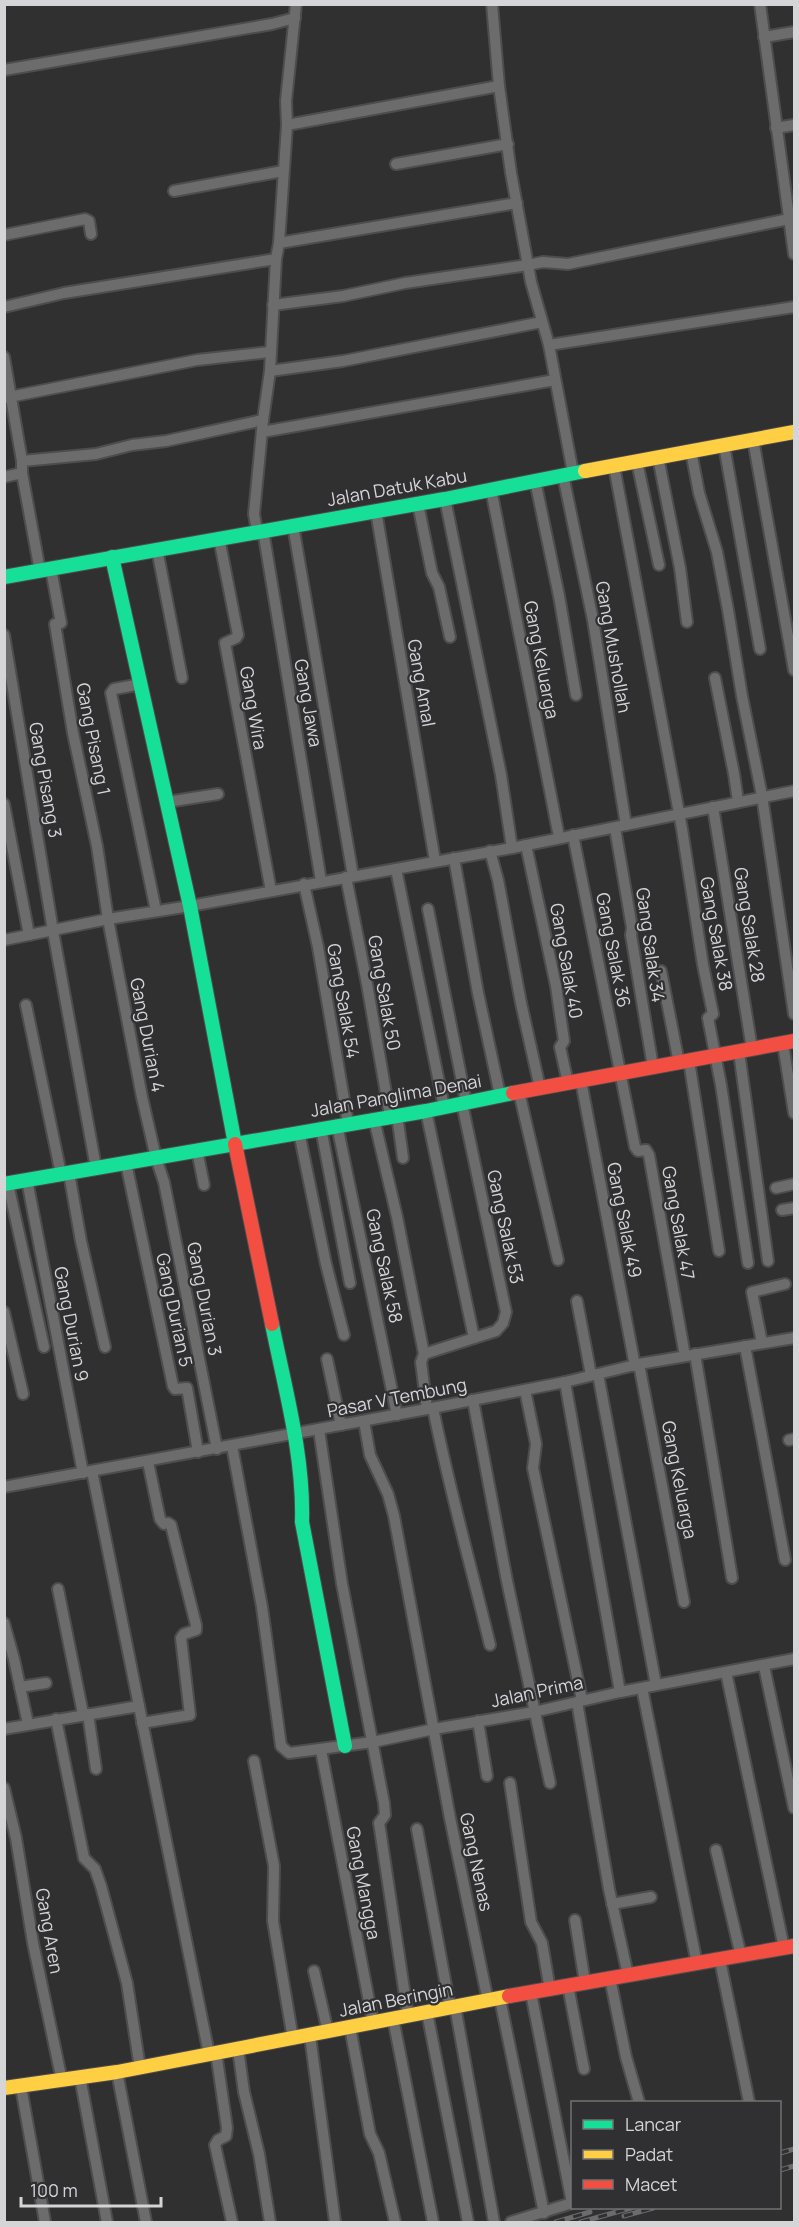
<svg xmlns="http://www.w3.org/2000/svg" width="799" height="2227" font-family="Manrope,sans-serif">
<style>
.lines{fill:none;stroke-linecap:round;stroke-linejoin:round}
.street-casing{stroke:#4e4d4e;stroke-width:14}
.fast-casing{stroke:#4e4d4e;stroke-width:16}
.slow-casing{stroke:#4e4d4e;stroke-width:16}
.jam-casing{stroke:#4e4d4e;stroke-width:16}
.street{stroke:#6c6c6c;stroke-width:10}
.fast{stroke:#16e098;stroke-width:14}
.slow{stroke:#ffcf43;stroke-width:14}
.jam{stroke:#f24e42;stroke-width:14}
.rail-casing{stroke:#6b6b6b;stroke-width:5}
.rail{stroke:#302f31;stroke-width:3;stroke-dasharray:9;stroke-linecap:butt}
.labels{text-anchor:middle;stroke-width:4.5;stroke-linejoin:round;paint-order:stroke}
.street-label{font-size:18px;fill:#d5d4d6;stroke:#302f31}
</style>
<rect width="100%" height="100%" fill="#303030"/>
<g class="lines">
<defs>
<g id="street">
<path d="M492 4 499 86"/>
<path d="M760 4 794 254"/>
<path d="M764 37 794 32"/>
<path d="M4 70 272 24 295 18"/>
<path d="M287 125 499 86 511 173 531 282 549 345 573 473"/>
<path d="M776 128 794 125"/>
<path d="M396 164 508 144"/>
<path d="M174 191 283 171"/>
<path d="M4 235 85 219 89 221 91 234"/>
<path d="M279 243 517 203"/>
<path d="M273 305 343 296 405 283 528 265 543 262 568 264 794 218"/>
<path d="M4 307 64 293 276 259"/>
<path d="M549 345 794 307"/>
<path d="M4 357 22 461V473L40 571"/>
<path d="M270 371 343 361 542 322"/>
<path d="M4 398 197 360 270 352"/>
<path d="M262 432 555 380"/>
<path d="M753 439 794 670"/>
<path d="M724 445 760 649"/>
<path d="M691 451 699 493 717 552 728 610 742 696 762 796 794 1014"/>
<path d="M658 457 680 568 687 622"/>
<path d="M22 461 96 454 132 445 166 441 263 420"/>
<path d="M637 462 659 565"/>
<path d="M614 466 682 829 703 965 713 1014 708 1018 721 1085 748 1263"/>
<path d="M563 475 593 620 626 825"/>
<path d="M4 477 22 473"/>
<path d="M535 480 559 596 576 695"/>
<path d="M491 489 559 837"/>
<path d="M445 499 501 775 512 848"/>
<path d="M418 504 432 573 439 587 450 637"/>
<path d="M376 511 435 861"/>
<path d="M293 525 353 876"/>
<path d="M263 530 321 881"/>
<path d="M257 531 254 514 263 420 270 371 276 259 279 243 287 125 286 101 296 4"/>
<path d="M219 538 238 635 236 638 225 643 271 891"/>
<path d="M157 549 182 678"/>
<path d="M51 569 61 623 55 624 73 733 97 846 108 919 142 1097 156 1158 164 1182 217 1449"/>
<path d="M4 635 53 931 96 1168"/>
<path d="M715 678 734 774 738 801"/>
<path d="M141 684 114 689 111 693 156 911"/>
<path d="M167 802 218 794"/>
<path d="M4 804 29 935"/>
<path d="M713 807 752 1049"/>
<path d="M615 828 632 928 631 935 653 1067"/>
<path d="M573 835 635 1147 638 1151 646 1150 649 1155 685 1356"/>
<path d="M526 845 556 986 564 1041 560 1047 568 1083"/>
<path d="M490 851 498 880 521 1003 540 1088"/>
<path d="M454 858 478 993 500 1095"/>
<path d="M396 869 444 1107"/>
<path d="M346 877 367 984 390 1116"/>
<path d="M304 884 318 947 348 1123"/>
<path d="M428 909 466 1102"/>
<path d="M4 940 108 919 190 906 512 848 794 791"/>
<path d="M661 971 679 1063"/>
<path d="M26 1005 61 1174"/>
<path d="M783 1044 794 1113"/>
<path d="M739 1052 768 1261"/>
<path d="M689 1061 719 1251"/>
<path d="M581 1081 635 1366"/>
<path d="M519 1092 558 1260"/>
<path d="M426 1111 474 1338"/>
<path d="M397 1115 403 1158"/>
<path d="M374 1119 397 1217 424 1354"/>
<path d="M337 1125 397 1415"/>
<path d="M321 1128 350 1283"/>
<path d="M299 1132 326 1264 344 1335"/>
<path d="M197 1150 204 1185"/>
<path d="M126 1163 173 1386 175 1389 187 1388 198 1452"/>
<path d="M69 1173 81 1241 105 1347"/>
<path d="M27 1180 83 1473"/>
<path d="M8 1184 44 1347"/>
<path d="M776 1188 794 1184"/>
<path d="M782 1210 794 1208"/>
<path d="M577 1301 591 1375"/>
<path d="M4 1312 23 1394"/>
<path d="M762 1343 752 1292 785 1284"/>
<path d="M745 1346 785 1560"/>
<path d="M695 1354 732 1578"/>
<path d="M327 1359 341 1425"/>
<path d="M639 1364 684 1602"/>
<path d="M598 1374 656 1685"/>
<path d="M565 1382 620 1692"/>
<path d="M525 1390 536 1444 533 1468 582 1700"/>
<path d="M473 1400 507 1581 550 1783"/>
<path d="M433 1408C449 1488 471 1566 490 1645"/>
<path d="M427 1409 421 1362 424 1354 496 1331 503 1323 506 1312 462 1103"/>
<path d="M364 1421 370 1455 388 1494 394 1516 450 1818 488 2001"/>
<path d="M319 1430 342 1584 384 1803 385 1815 379 1823 380 1829 408 2016"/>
<path d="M789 1440 794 1439"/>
<path d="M232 1446 262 1607 281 1746 289 1753 373 1742 434 1729 534 1712 620 1692 794 1659"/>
<path d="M92 1471 139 1706"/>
<path d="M4 1487 427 1409 565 1382 639 1364 794 1338"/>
<path d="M58 1589 83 1714"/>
<path d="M4 1623 14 1659 28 1724"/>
<path d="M764 1666 794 1808"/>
<path d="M726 1672 784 1948"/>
<path d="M20 1687 46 1683"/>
<path d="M642 1688 697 1964"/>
<path d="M577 1702 609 1889 628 1975"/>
<path d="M88 1714 96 1769"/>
<path d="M56 1719 84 1858 95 1869 101 1886 127 1983 140 2068"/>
<path d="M478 1721 487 1776"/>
<path d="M142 1723 190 1715 181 1638 184 1634 196 1630V1625L171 1525 168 1523 164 1524 160 1519 148 1462"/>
<path d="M4 1729 139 1706 209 2054"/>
<path d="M321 1750 373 2022"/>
<path d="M254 1761 274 1866 273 1921 293 2039"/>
<path d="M510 1783 531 1922 542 1943 550 1990"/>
<path d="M4 1788 16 1838 33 1943 62 2081"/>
<path d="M417 1829 450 2007"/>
<path d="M716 1850 741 1956"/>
<path d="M612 1904 651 1897"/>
<path d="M575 1920 585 1983"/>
<path d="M720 1960 749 2102"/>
<path d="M314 1971 328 2032"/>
<path d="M610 1978 626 2057 639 2102"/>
<path d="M568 1986 584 2069"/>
<path d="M531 1993 572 2203"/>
<path d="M500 1999 544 2213"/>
<path d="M455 2006 494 2222"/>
<path d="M427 2012 468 2222"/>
<path d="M393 2018 433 2222"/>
<path d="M350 2027 370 2134 379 2153 395 2222"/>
<path d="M310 2036 335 2222"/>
<path d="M238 2049 244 2092 259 2154 270 2222"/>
<path d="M216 2052 227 2128 226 2136 218 2140 215 2145 232 2222"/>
<path d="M117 2072 146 2222"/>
<path d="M80 2077 107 2222"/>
<path d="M21 2087 45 2222"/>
<path d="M511 2222 572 2203"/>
</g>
<g id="fast">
<path d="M112 557 190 906 235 1144"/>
<path d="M4 577 445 499 585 471"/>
<path d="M4 1184 426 1111 513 1093"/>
<path d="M272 1324C285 1389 304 1456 302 1522L345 1746"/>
</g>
<g id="slow">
<path d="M585 471 794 432"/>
<path d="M4 2088 117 2072 509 1996"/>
</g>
<g id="jam">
<path d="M513 1093 794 1041"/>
<path d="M235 1144 272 1324"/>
<path d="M509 1996 794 1946"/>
</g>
</defs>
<use href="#street" class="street-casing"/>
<use href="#fast" class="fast-casing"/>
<use href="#slow" class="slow-casing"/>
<use href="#jam" class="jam-casing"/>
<use href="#street" class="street"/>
<use href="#fast" class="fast"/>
<use href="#slow" class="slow"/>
<use href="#jam" class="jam"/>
<defs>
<g id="rail">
<path d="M780 2153 794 2149"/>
<path d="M780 2170 794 2166"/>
<path d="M624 2216 653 2208"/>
<path d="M556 2222 590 2212"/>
<path d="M581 2222 631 2208"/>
</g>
</defs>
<use href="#rail" class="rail-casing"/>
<use href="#rail" class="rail"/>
</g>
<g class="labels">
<g class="street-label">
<text transform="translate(397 488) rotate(-10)" y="6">Jalan Datuk Kabu</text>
<text transform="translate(613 647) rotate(80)" y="6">Gang Mushollah</text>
<text transform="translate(541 660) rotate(79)" y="6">Gang Keluarga</text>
<text transform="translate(421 683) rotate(80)" y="6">Gang Amal</text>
<text transform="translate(308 703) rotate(80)" y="6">Gang Jawa</text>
<text transform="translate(253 708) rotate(80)" y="6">Gang Wira</text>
<text transform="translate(93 739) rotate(79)" y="6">Gang Pisang 1</text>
<text transform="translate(45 780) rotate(80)" y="6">Gang Pisang 3</text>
<text transform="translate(749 925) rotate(81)" y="6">Gang Salak 28</text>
<text transform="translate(716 934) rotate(80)" y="6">Gang Salak 38</text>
<text transform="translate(650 945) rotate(82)" y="6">Gang Salak 34</text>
<text transform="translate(613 950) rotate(79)" y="6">Gang Salak 36</text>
<text transform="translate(566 961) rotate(80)" y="6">Gang Salak 40</text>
<text transform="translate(384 993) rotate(80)" y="6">Gang Salak 50</text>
<text transform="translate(343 1001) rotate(80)" y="6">Gang Salak 54</text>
<text transform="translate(147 1035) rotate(79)" y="6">Gang Durian 4</text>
<text transform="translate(396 1096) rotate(-10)" y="6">Jalan Panglima Denai</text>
<text transform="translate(624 1220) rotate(79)" y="6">Gang Salak 49</text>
<text transform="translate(678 1223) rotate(80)" y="6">Gang Salak 47</text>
<text transform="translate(505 1227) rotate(78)" y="6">Gang Salak 53</text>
<text transform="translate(384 1266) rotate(78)" y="6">Gang Salak 58</text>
<text transform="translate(204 1299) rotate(79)" y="6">Gang Durian 3</text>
<text transform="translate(174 1310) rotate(78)" y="6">Gang Durian 5</text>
<text transform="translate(71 1324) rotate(79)" y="6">Gang Durian 9</text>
<text transform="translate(397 1398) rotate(-11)" y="6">Pasar V Tembung</text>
<text transform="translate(679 1480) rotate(79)" y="6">Gang Keluarga</text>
<text transform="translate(537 1692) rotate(-12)" y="6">Jalan Prima</text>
<text transform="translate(476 1862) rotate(78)" y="6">Gang Nenas</text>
<text transform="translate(363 1883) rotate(79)" y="6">Gang Mangga</text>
<text transform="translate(49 1931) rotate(80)" y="6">Gang Aren</text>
<text transform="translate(396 2000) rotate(-11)" y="6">Jalan Beringin</text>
</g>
</g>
<rect width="799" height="2227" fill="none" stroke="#d5d4d6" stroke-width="12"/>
<rect x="571" y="2101" width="210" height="108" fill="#302f31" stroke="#727173" stroke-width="1.5"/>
<rect x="583" y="2120" width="30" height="9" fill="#16e098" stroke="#727173" stroke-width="1.5"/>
<text x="625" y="2131" font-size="18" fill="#d5d4d6">Lancar</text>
<rect x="583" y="2150" width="30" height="9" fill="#ffcf43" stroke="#727173" stroke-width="1.5"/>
<text x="625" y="2161" font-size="18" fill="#d5d4d6">Padat</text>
<rect x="583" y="2180" width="30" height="9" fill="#f24e42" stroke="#727173" stroke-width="1.5"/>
<text x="625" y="2191" font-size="18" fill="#d5d4d6">Macet</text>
<path d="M21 2197v9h140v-9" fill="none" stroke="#d5d4d6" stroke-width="3"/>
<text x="30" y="2197" font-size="18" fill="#d5d4d6" stroke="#302f31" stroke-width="4.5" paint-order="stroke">100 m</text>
</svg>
